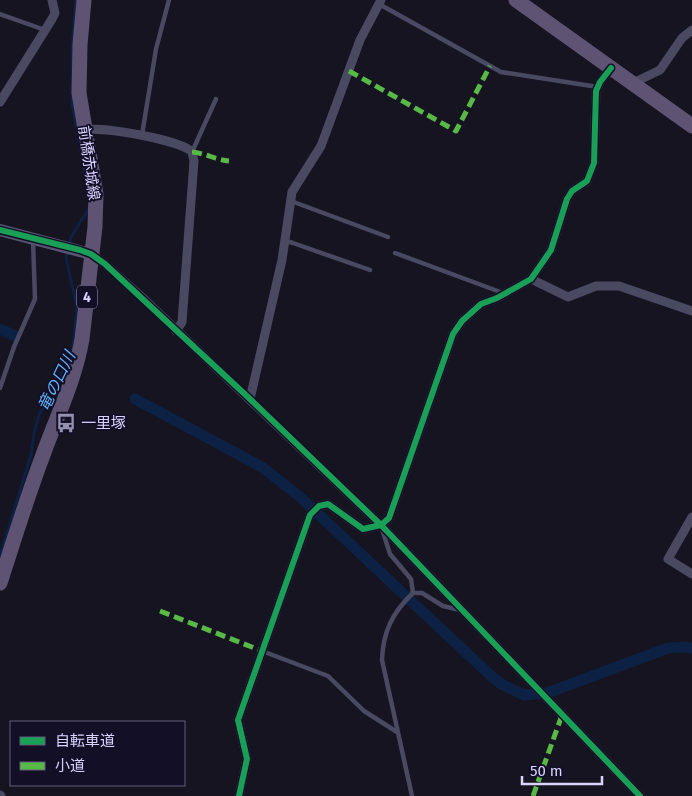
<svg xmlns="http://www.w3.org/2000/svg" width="692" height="796" font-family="'Fira Sans','Noto Sans JP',sans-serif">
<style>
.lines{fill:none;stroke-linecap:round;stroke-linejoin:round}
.stream{stroke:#0d2144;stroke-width:3}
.canal{stroke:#0d2144;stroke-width:11}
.lane{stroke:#4a4962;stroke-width:4.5}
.street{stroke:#4a4962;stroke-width:9}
.secondary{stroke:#575674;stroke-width:12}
.primary{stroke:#5e5373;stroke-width:15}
.quiet{stroke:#58b947;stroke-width:5;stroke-dasharray:10 5;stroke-linecap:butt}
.cycleway-casing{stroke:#130f26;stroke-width:9}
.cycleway{stroke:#1a9f57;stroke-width:6}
.labels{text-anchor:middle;stroke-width:4;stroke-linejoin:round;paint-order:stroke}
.shield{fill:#130f26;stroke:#9e99be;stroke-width:1}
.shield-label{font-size:14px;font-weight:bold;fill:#d9d4ff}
.street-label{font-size:15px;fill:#d9d4ff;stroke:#130f26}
.poi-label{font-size:15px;fill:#d9d4ff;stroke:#130f26;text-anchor:start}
.water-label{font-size:16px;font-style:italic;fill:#62b6ff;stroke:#130f26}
</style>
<rect width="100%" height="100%" fill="#161421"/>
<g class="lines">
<g class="stream">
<path d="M76 0 72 49V103L85 175"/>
<path d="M69 246 71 237 89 208"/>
<path d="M0 556 31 455 34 433 39 415 65 368 73 348 77 307 66 258 68 252"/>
</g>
<g class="canal">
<path d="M0 329 15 336"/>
<path d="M135 399 262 467 299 496 489 674 501 684 524 695 547 693 668 648 685 647 692 648"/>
</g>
<g class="lane">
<path d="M379 4 501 72 598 87"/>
<path d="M0 14 45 30"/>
<path d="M142 135 156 49 169 0"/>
<path d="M192 152 216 99"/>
<path d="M291 201 388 237"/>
<path d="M286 241 293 243 370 270"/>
<path d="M395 253 503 293"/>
<path d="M0 388 14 347 35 299 33 240"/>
<path d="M382 529 390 554 411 579 413 593C392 613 383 632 382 660L412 796"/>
<path d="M412 593H422L443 606 460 610"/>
<path d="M262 651 328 676 364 711 397 732"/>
</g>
<g class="street">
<path d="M633 83 660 70 682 38 692 30"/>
<path d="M0 102 52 19 55 13 52 0"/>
<path d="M84 130C101 126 181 140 192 152L194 161 182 322 176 331"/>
<path d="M91 254 105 264 144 299 381 525 640 796"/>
<path d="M531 279 568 297 596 286H619L692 311"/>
<path d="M250 399 282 260 292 192 321 146 360 40 381 0"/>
<path d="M692 517 668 559 692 574"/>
<path d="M0 795 1 796"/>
<path d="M239 796 247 759 238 720 310 515 319 506 328 504 363 529 381 525 389 518 453 334 462 321 481 304 497 298 531 279 551 250 567 199 572 191 587 181 594 163 596 91 600 82 611 68"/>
</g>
<path class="secondary" d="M0 230 91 254"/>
<g class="primary">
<path d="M516 0 692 126"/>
<path d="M0 583C14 540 27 497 43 455 57 416 75 380 82 339L95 227 96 194 79 93 80 45 84 0"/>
</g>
<g class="quiet">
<path d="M349 71 456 131 490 66"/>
<path d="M192 152C205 153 216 160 229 161"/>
<path d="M160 611 262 651"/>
<path d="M533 796 562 715"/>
</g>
<defs>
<g id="cycleway">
<path d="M0 230 80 250 91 254 105 264 250 399 381 525 640 796"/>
<path d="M239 796 247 759 238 720 310 515 319 506 328 504 363 529 381 525 389 518 453 334 462 321 481 304 497 298 531 279 551 250 567 199 572 191 587 181 594 163 596 91 600 82 611 68"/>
</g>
</defs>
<use href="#cycleway" class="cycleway-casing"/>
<use href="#cycleway" class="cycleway"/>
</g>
<defs>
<symbol id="bus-bare" viewBox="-9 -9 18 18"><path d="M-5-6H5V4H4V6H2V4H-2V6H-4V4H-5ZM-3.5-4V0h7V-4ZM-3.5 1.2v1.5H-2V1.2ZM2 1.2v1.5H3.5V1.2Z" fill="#9591b1" stroke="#130f26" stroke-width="2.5" paint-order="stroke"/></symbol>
</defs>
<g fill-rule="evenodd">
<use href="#bus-bare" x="52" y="409" width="28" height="28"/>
</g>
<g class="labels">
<rect class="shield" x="77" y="285.5" width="20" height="23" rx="4"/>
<g class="shield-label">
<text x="87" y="302">4</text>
</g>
<g class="street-label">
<text transform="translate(89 163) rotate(82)" y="5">前橋赤城線</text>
</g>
<g class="poi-label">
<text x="81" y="428">一里塚</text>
</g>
<g class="water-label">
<text transform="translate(56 381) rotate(-64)" y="6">竜の口川</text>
</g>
</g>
<rect x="10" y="721" width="175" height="65" fill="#130f26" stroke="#625e7d"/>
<rect x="20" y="737" width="25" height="8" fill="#1a9f57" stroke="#625e7d"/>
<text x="55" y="746" font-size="15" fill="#d9d4ff">自転車道</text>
<rect x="20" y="762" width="25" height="8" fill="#58b947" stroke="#625e7d"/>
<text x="55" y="771" font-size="15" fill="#d9d4ff">小道</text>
<path d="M522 776v8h80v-8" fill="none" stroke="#d9d4ff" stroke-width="2.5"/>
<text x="530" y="776" font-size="15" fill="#d9d4ff" stroke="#130f26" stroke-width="4" paint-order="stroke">50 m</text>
</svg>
